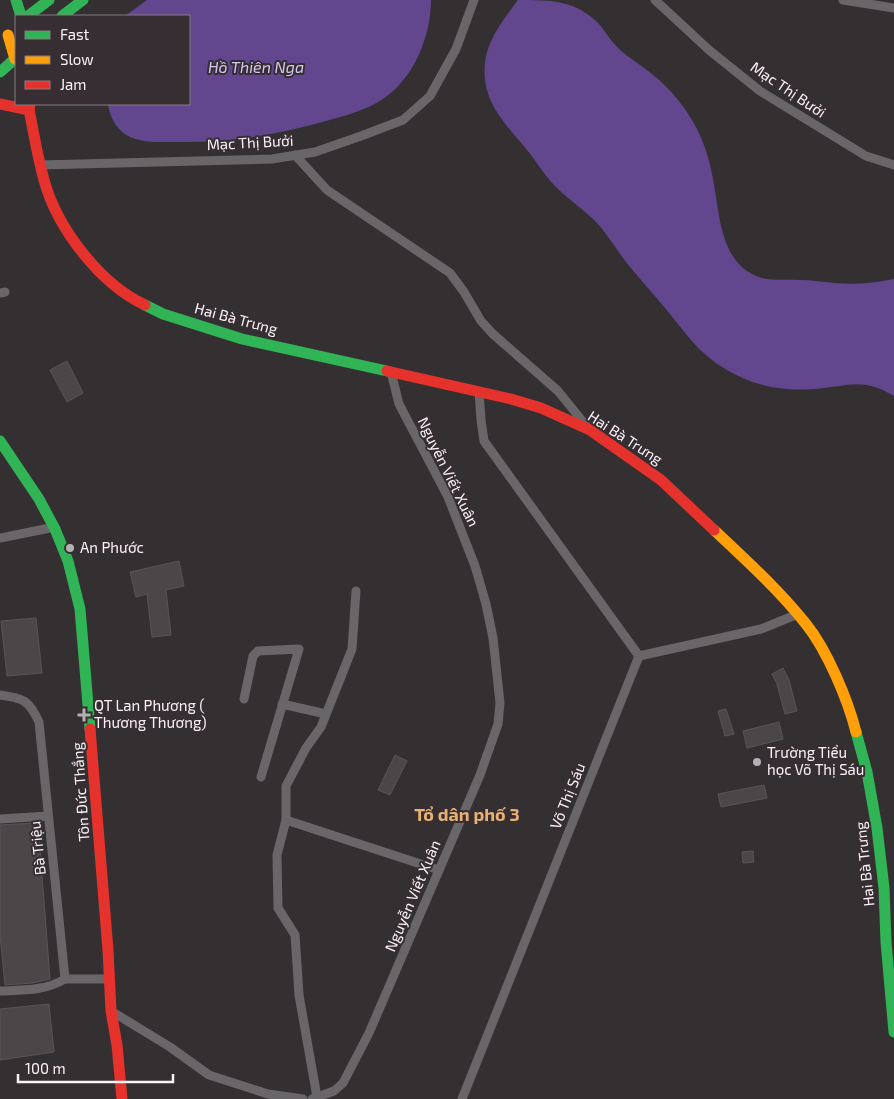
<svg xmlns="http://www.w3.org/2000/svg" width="894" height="1099" font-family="'Exo 2',sans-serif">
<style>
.water{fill:#62468e}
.building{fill:#4b4749;stroke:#585556}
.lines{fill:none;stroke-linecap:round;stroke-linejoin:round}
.street{stroke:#686668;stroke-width:9}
.fast{stroke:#30b455;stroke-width:11}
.slow{stroke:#ff9f0a;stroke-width:11}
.jam{stroke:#e5322d;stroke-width:11}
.poi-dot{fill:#b4afb2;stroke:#362e33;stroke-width:2}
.labels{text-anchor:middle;stroke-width:4;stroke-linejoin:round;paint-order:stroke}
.street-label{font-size:15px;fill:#f9f3f7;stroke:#362e33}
.poi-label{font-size:15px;fill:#f9f3f7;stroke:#362e33;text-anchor:start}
.water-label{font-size:16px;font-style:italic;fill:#d4c7f3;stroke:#362e33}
.quarter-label{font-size:18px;font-weight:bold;fill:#e8b275;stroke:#362e33}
</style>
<rect width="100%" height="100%" fill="#343032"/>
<g class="water">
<path d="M147 0H431C431 36 414 78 383 99 366 110 345 116 326 121 277 135 227 143 176 142 161 142 144 143 130 137 117 131 110 118 108 104H189V16H125Z"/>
<path d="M518 0C552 0 576 0 600 25 606 33 612 42 619 49 629 58 641 65 652 74 671 89 686 108 697 129 705 145 710 162 713 179 720 215 720 266 762 278 775 281 788 279 800 280 812 280 823 282 834 283 854 285 874 283 894 279V396C861 376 847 387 813 389 789 391 765 388 743 378 700 359 689 336 660 302 649 289 637 276 626 262 617 250 609 237 599 225 587 212 572 202 559 190 548 180 540 167 531 155 514 133 492 114 486 86 479 50 498 27 518 0Z"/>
</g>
<g class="building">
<path d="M67 361 83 393 67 402 50 370Z"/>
<path d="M179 561 184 586 166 590 171 635 152 637 147 594 136 597 130 572Z"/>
<path d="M36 618 42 673 7 676 1 621Z"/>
<path d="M783 668 789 680 797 711 785 714 777 684 772 674Z"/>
<path d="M726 709 734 734 725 736 718 711Z"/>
<path d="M779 722 783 739 747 748 743 731Z"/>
<path d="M395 755 407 761 390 795 378 790Z"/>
<path d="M764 785 767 798 721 807 718 794Z"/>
<path d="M35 823V836H39L50 979 33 983 5 985 0 935V825Z"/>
<path d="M753 851 754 862 743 863 742 852Z"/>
<path d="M49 1004 54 1052 0 1060V1009Z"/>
</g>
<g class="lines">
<g class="street">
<path d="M655 0 709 50 760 91 866 156 894 165"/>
<path d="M843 0 894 8"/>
<path d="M295 155 327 190 450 273 464 292 481 321 493 334 558 391 588 428"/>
<path d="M40 165 272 159 315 152 361 136 403 120 430 96 456 49 474 0"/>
<path d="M0 293 5 292"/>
<path d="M479 392 481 420 484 441 639 656"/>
<path d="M0 538 55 527"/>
<path d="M0 695C23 698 29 700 39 722L65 979H108"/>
<path d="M244 699 253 656 258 651 299 649 261 777"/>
<path d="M282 704 326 714"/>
<path d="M0 819 48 816"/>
<path d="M286 820 439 870"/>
<path d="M0 991C23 990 45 991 65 979"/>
<path d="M111 1011 170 1047 209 1075 268 1094 303 1099"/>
<path d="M317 1097 299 995 295 935 278 908 277 855 286 820V786L306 748 321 727 352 649 356 591"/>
<path d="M312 1099 334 1091 343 1083 369 1033 480 775 498 724 500 703 493 638 486 604 475 566 448 497 399 404 391 372"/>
<path d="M462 1099 639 656 761 629 798 614"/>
</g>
<g class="fast">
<path d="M16 0 21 16"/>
<path d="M28 16 49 0"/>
<path d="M62 16 83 0"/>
<path d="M0 72 16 58"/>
<path d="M145 305 163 314 242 339 387 371"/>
<path d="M0 441 39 499 55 529 68 561 80 609 90 729"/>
<path d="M856 732 867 772 877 828 884 888 886 942 894 1032"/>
</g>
<g class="slow">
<path d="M8 35 15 59"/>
<path d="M714 530C746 560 779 590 806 624 827 650 848 700 856 732"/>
</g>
<g class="jam">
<path d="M0 104 29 110 30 104"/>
<path d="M28 104C33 129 37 155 44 180 57 228 100 284 145 305"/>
<path d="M387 371 511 399 541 408 590 430 661 480 714 530"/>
<path d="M90 729 108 950 111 1011 117 1045 122 1099"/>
</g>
</g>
<g class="poi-dot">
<circle cx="70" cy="548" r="5"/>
<path d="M81.5 707.5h5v5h5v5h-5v5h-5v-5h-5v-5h5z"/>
<circle cx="757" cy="762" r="5"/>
</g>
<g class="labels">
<g class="street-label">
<text transform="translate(788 90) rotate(34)" y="5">Mạc Thị Bưởi</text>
<text transform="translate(250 143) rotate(-3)" y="5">Mạc Thị Bưởi</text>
<text transform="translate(236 319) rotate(15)" y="5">Hai Bà Trưng</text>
<text transform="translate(625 438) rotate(33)" y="5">Hai Bà Trưng</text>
<text transform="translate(448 472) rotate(64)" y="5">Nguyễn Viết Xuân</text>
<text transform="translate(81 792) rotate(-94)" y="5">Tôn Đức Thắng</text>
<text transform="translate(568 796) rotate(-68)" y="5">Võ Thị Sáu</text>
<text transform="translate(38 848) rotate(-96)" y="5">Bà Triệu</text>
<text transform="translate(865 864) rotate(-96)" y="5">Hai Bà Trưng</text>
<text transform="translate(413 896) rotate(-67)" y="5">Nguyễn Viết Xuân</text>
</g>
<g class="poi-label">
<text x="80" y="553">An Phước</text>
<text x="94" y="711">QT Lan Phương (<tspan x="94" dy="17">Thương Thương)</tspan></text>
<text x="767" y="758">Trường Tiểu<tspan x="767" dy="17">học Võ Thị Sáu</tspan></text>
</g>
<g class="water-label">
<text x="256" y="73">Hồ Thiên Nga</text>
</g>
<g class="quarter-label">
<text x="467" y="821">Tổ dân phố 3</text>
</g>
</g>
<rect x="15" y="15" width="175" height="90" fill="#362e33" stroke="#847d81"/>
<rect x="25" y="31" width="25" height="8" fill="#30b455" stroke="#847d81"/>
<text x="60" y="40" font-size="15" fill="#f9f3f7">Fast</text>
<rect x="25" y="56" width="25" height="8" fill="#ff9f0a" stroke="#847d81"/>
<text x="60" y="65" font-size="15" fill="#f9f3f7">Slow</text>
<rect x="25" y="81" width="25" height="8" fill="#e5322d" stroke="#847d81"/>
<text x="60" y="90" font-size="15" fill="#f9f3f7">Jam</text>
<path d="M18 1074v8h155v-8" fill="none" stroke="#f9f3f7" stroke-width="2.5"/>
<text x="25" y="1074" font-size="15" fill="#f9f3f7" stroke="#362e33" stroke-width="4" paint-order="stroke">100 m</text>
</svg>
